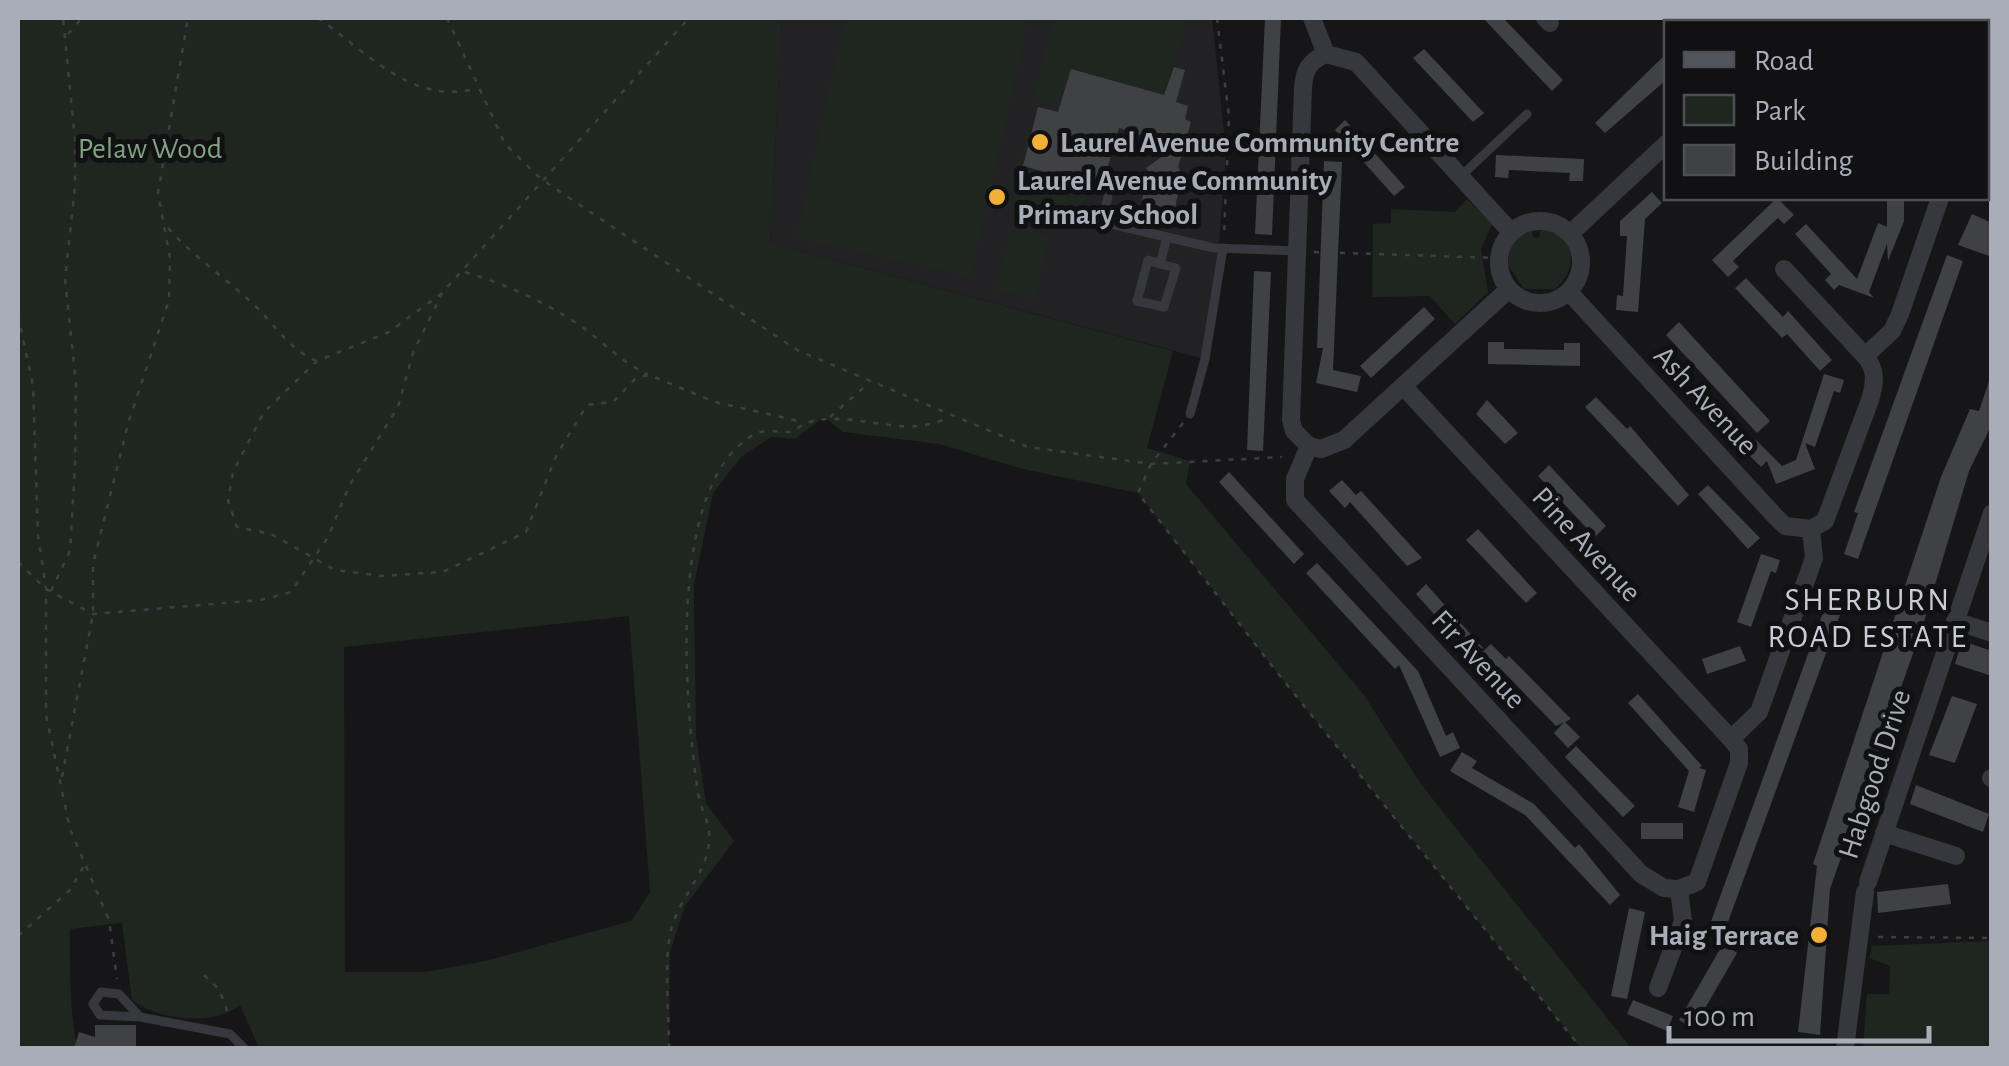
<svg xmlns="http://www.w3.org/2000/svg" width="2009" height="1066" font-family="'Alegreya Sans',sans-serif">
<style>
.built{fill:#222225}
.green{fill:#1e261f;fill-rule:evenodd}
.building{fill:#404145}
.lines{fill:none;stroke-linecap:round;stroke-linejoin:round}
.path{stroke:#3d3f44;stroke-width:2.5;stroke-dasharray:5 8;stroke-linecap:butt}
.lane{stroke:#37383d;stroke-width:9}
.street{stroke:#37383d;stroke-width:18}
.primary{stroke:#53555c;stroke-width:25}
.poi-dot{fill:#f2b134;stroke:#111113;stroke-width:4}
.labels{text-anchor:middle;stroke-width:10;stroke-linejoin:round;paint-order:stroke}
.poi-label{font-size:30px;font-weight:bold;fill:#a8adb8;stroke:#111113;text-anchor:start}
.park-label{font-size:30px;fill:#7fa381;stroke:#111113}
.street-label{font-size:30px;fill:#a8adb8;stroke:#111113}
.neighbourhood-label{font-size:32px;letter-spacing:2.5px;fill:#c9ccd4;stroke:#111113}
</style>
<rect width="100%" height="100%" fill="#161618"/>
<path class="built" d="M782 18H1212L1226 151 1218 259 1201 358 770 243Z"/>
<g class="green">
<path d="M18 18H782L770 243 1173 351 1147 448 1190 461 1186 484 1364 695 1420 783 1631 1048H1581L1283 680 1138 493 1023 469 939 444 843 432 824 417 795 439 771 437 741 457 713 493 694 585 696 737 706 803 734 841 685 906 670 952 669 1048H259L240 1005C213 1027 158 1020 132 1000L122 923 70 929C70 969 70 1015 77 1048H18ZM629 616 650 892 631 921 485 961 425 972H345L344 647Z"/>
<path d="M845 18 1029 19 971 277 796 238Z"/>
<path d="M1053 18H1188L1164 95 1071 69 1059 108 1033 102Z"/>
<path d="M1028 131 1032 132 1024 166 1050 173 1048 182 1087 189 1078 223 1009 205Z"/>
<path d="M1467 199 1492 224 1481 249 1488 292 1455 324 1430 296 1372 297 1373 224 1391 223V209L1455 212Z"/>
<path d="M1011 226 1050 235 1035 299 996 290Z"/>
<path d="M1531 228 1533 237 1539 238 1541 228C1575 233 1580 269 1555 289H1524L1508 265 1511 242Z"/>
<path d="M1991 941V1048H1863L1867 994H1889L1890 966 1869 958 1872 946Z"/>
</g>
<g class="building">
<path d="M1265 18H1281L1272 235 1255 234Z"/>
<path d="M1483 18H1503L1563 80 1552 91Z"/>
<path d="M1424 49 1484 113 1473 122 1413 58Z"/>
<path d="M1666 54V80L1605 133 1595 123Z"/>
<path d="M1174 67 1185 70 1176 102 1188 106 1185 119 1191 122 1178 167 1186 180 1180 184 1175 208 1156 222 1142 200 1149 172 1146 168 1177 146 1119 128 1102 187 1023 166 1038 107 1058 112 1071 69 1164 95Z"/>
<path d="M1345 120 1405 187 1394 196 1335 130Z"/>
<path d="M1496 155 1584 159 1583 181H1569L1570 173 1509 170 1508 178 1495 177Z"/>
<path d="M1324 161 1342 162 1333 370 1361 376 1357 392 1316 383 1323 348H1317Z"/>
<path d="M1652 192 1662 203 1645 219 1638 312 1616 310 1617 295 1623 296 1627 236H1620V221Z"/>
<path d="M1777 198 1794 215 1784 224 1778 218 1762 233 1733 261 1739 267 1728 277 1712 260Z"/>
<path d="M1887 198H1904V221L1888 261 1887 244 1882 257 1869 292 1874 298 1839 285 1834 290 1825 280 1831 274 1795 234 1806 224 1857 279 1878 223 1887 227Z"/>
<path d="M1972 214 1992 223V257L1958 245Z"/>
<path d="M1947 255 1963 261 1858 559 1844 554 1858 513 1854 512Z"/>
<path d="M1254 271 1271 272 1263 451 1247 450Z"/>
<path d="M1746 278 1783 317 1788 311 1832 360 1820 371 1787 334 1782 338 1735 288Z"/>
<path d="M1424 307 1435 319 1371 378 1360 366Z"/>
<path d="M1679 322 1770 421 1757 433 1666 335Z"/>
<path d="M1488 342H1504V349L1564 350V343H1580V366L1488 364Z"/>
<path d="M1824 374 1844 380 1840 393 1834 391 1815 447 1805 443 1815 469 1776 484 1767 461 1761 467 1744 450 1755 439 1782 466 1796 460Z"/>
<path d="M1989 381 1992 424 1969 471 1923 625 1830 889 1820 1035 1798 1032 1817 866 1813 864 1941 477 1970 409 1979 411Z"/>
<path d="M1596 397 1627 429 1630 426 1689 495 1678 506 1585 407Z"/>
<path d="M1487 400 1518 433 1505 444 1476 414Z"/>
<path d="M1549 465 1606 526 1595 537 1538 476Z"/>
<path d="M1229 472 1304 554 1294 564 1219 482Z"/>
<path d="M1342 480 1356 495 1361 491 1422 558 1407 566 1350 502 1345 508 1329 491Z"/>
<path d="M1708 485 1760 538 1748 549 1698 494Z"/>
<path d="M1478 529 1537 593 1526 603 1466 540Z"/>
<path d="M1761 554 1780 560 1776 573 1771 571 1751 627 1737 622Z"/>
<path d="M1317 563 1418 671 1446 736 1453 732 1460 748 1440 757 1399 665 1395 669 1306 573Z"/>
<path d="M1426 584 1483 648 1472 657 1416 594Z"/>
<path d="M1833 585 1849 590 1724 933 1709 927Z"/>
<path d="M1962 641 1992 651V676L1955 664Z"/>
<path d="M1491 644 1506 659 1509 656 1571 719 1565 722 1580 737 1568 748 1554 733 1564 722 1556 726 1499 667 1495 671 1480 654Z"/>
<path d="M1740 646 1746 661 1707 674 1702 659Z"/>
<path d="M1638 694 1702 766 1699 768 1706 770 1694 812 1678 807 1689 771 1628 703Z"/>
<path d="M1952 696 1977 704 1955 763 1929 755Z"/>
<path d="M1576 746 1635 806 1623 817 1565 757Z"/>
<path d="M1462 752 1477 761 1472 768 1534 804 1575 848 1579 844 1620 895 1610 905 1525 815 1450 771Z"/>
<path d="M1916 785 1989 814 1983 832 1910 804Z"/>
<rect x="1641" y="823" width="42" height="16"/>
<path d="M1948 884 1951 904 1878 913 1877 892Z"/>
<path d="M1629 908 1645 912 1627 999 1611 996Z"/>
<path d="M1723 944 1737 953 1693 1029 1679 1020Z"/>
<path d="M1633 1000 1673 1016 1667 1031 1627 1014Z"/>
<path d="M95 1025H136V1048H74L79 1032 95 1037Z"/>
</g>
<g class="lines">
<g class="path">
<path d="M318 18C366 51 413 107 478 88"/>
<path d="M447 18 505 144 541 179 797 350 1028 447 1151 464 1282 457"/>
<path d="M1217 18 1229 117 1224 235"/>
<path d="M68 34 82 18"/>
<path d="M168 228C194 257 224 277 252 303 274 323 289 350 317 361"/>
<path d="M1314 252 1499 258"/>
<path d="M465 272C508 285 548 303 585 329 610 348 618 359 648 375"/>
<path d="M442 293 389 332 317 361 264 412 233 472 228 501 237 527 271 534 335 570 381 576 443 572 526 532 556 456 587 405 613 402 636 378 649 375 715 402 803 422"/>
<path d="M18 315 33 386 38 535 46 589V715L70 829 109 920 117 979"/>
<path d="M830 417 869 383"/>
<path d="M1183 423 1151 464 1138 493 1283 680 1581 1048"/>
<path d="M18 562 46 589 93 614 260 600 291 592 328 537 349 486 398 407 413 353 442 293 689 18"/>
<path d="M51 591 70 551 75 466 76 384 65 279 75 187V140L63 18"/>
<path d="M62 777 93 614V564L128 424 169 300 170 258 158 193 188 18"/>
<path d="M18 936 70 890 84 866"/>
<path d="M1878 937 1992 938"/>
<path d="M204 975 219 989 230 1018"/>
<path d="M669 1048C669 1012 664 970 670 934 678 895 713 871 709 830 707 818 700 806 698 793 685 707 665 483 755 434 764 429 781 432 792 432 824 404 880 430 918 426 929 425 940 421 950 418"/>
</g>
<g class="lane">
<path d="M1461 176 1527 114"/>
<path d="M1108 197 1104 214 1115 225 1214 248 1296 251"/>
<path d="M1160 264 1176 268 1164 307 1137 301 1148 260 1160 264 1167 237"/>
<path d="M1190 414 1205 359 1223 248"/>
<path d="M140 1017 100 1015 93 1004 101 992 119 994 140 1017 230 1034 244 1048"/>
</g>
<g class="street">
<path d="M1312 18 1326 54C1309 61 1304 71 1303 88L1291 420 1294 431 1309 446 1295 479V500L1641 874 1664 888 1679 889"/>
<path d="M1545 18 1550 23"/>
<path d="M1819 18 1823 22"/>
<path d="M1796 22 1801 18"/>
<path d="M1326 54 1356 62 1511 232"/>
<circle cx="1540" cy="262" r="41"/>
<path d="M1571 233 1666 144"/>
<path d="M1784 269 1865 356"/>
<path d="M1569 292 1774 515 1785 526 1811 529"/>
<path d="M1403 386 1731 739"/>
<path d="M1309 446 1321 449 1344 440 1509 289"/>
<path d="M1955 621 1992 633"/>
<path d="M1991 778H1992"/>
<path d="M1884 833 1956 856"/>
<path d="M1868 882 1992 513"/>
<path d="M1658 988 1683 921 1679 889 1697 882 1739 763V749L1731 739 1759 712 1814 558 1811 529 1825 521 1870 400C1875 383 1877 370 1865 356L1892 331 1900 314 1940 198"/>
<path d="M1845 1048 1865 892"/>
</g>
<g class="primary">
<path d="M1872 18 1877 22"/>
<path d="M1986 150 1992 156"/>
</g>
</g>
<g class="poi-dot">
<circle cx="1040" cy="142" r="10"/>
<circle cx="997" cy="197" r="10"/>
<circle cx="1819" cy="935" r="10"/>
</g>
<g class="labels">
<g class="poi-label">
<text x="1060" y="152">Laurel Avenue Community Centre</text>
<text x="1017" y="190">Laurel Avenue Community<tspan x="1017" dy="34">Primary School</tspan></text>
<text x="1799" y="945" text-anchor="end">Haig Terrace</text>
</g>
<g class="park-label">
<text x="150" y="158">Pelaw Wood</text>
</g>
<g class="street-label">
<text transform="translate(1706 400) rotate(47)" y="10">Ash Avenue</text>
<text transform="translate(1587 544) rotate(47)" y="10">Pine Avenue</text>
<text transform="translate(1479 659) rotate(47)" y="10">Fir Avenue</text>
<text transform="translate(1874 774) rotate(-72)" y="10">Habgood Drive</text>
</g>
<g class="neighbourhood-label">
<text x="1868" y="610">SHERBURN<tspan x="1868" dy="37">ROAD ESTATE</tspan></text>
</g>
</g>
<rect width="2009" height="1066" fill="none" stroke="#a8adb8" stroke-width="40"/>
<rect x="1664" y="20" width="325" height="180" fill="#111113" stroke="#4d4f55" stroke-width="2.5"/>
<rect x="1684" y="52" width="50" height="15" fill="#53555c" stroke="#4d4f55" stroke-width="2.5"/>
<text x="1754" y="70" font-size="30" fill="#a8adb8">Road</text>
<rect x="1684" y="95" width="50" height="30" fill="#1e261f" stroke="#4d4f55" stroke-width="2.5"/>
<text x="1754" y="120" font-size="30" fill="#a8adb8">Park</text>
<rect x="1684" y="145" width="50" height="30" fill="#404145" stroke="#4d4f55" stroke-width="2.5"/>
<text x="1754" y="170" font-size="30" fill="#a8adb8">Building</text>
<path d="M1669 1026v15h260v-15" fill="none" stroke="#a8adb8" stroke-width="5"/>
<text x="1684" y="1026" font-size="30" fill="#a8adb8" stroke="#111113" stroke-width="8" paint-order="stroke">100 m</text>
</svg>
